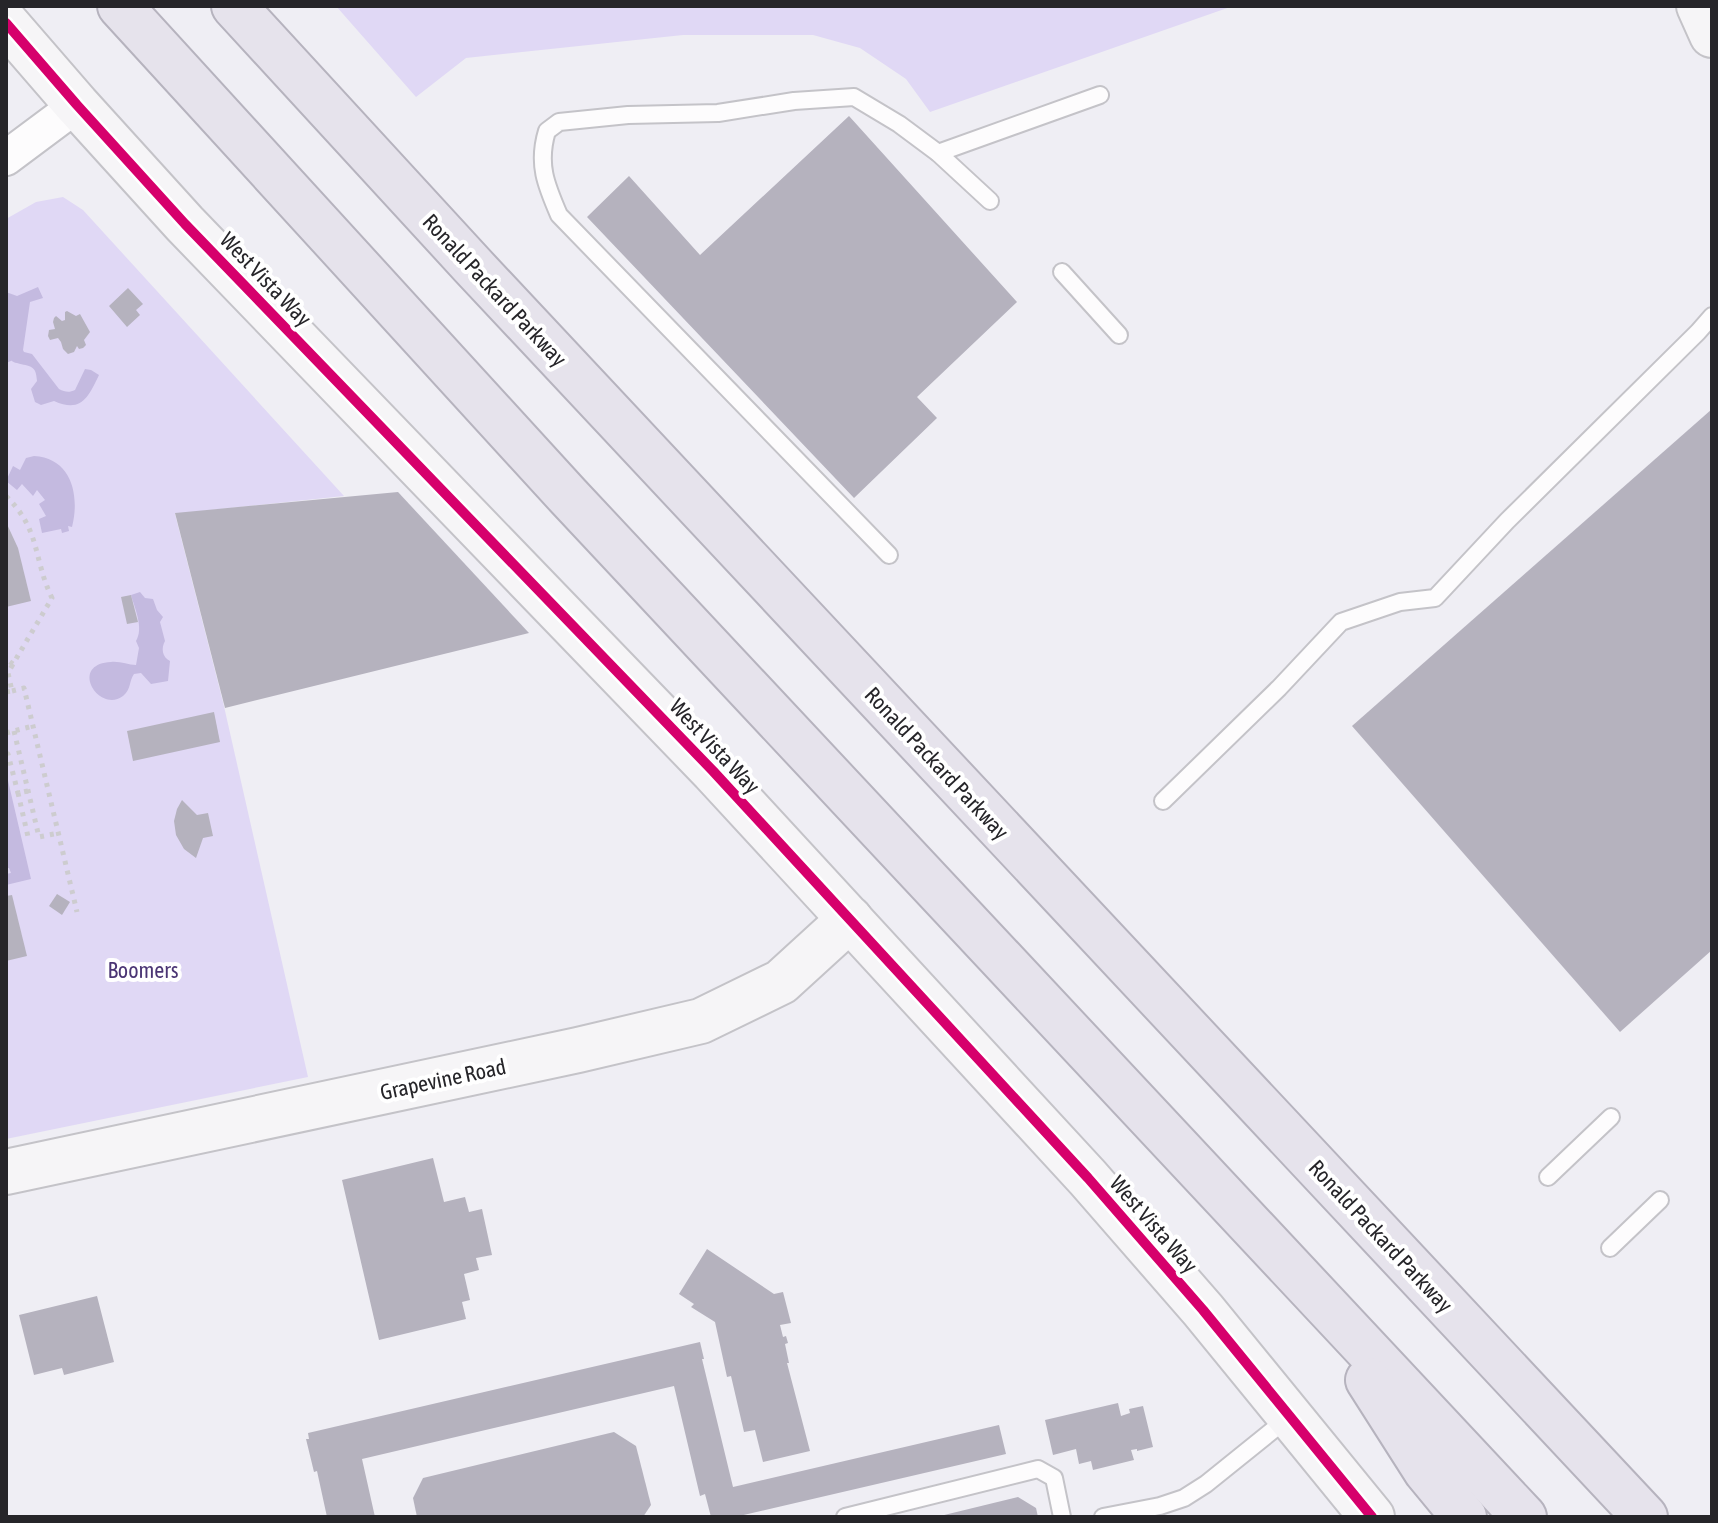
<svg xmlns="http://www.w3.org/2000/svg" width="1718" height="1523" font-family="'Asap Condensed',sans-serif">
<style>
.green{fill:#e0d8f5}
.water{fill:#c4bae0}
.building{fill:#b5b2be}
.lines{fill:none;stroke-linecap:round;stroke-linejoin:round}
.service-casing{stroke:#c4c3c8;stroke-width:20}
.minor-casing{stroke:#c4c3c8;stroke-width:38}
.secondary-casing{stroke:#c4c3c8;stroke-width:48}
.motorway-casing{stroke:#b6b3be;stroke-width:48}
.path{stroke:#cdcccf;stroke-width:5;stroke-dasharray:4 6;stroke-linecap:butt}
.service{stroke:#fdfcfd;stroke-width:16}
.minor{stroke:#fdfcfd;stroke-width:34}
.secondary{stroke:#f6f5f7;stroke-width:44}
.motorway{stroke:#e6e3ec;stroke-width:44}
.cycleway-casing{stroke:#fff;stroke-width:15}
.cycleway{stroke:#d6006c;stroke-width:10}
.labels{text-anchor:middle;stroke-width:8;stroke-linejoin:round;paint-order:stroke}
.street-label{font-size:22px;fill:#262529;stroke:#fff}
.park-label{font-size:22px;fill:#4b3574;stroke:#fff}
</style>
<rect width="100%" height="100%" fill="#efeef4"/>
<g class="green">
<path d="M336 6H1233L930 112 906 79 860 48 813 35H683L466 58 416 97Z"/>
<path d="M63 197 83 210 344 496 175 514 223 702 308 1077 6 1139V219L36 202Z"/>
</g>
<g class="water">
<path d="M38 287 43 298 30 302 23 350 24 352 32 354 59 389C65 392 69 393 75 390L85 369 91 370 99 375C88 398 81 413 54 401L41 405 35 402 31 389 37 381C36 364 30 367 17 363 8 361 16 359 6 363V292L17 296Z"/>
<path d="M34 456C72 458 80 496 72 527L68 526 69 531 62 533 61 529 42 533 39 519 46 516 39 504 45 500 37 490 33 496 22 484 17 490 6 481 13 466 20 470 26 458Z"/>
<path d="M140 592 145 598 153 599 157 610 163 617 160 622 165 641C161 648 162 657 170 661L168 681 151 684 141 673 134 674C129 681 131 690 123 696 99 714 68 664 111 662 120 661 128 665 136 665L139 648 136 641C144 628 135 609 131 595Z"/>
<path d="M6 772 31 879 6 885V874L11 873 9 868H6Z"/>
</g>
<g class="building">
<path d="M849 116 1017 302 917 397 937 418 854 498 587 217 629 176 700 255Z"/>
<path d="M128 288 143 304 136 310 140 315 127 327 109 306Z"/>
<path d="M67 311 76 316 80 314 90 332 84 340 86 345 83 348 79 349 77 346 74 352 68 354 63 349 61 342 58 338 50 340 48 336 49 330 55 329 53 322 54 318 56 316 62 321 65 320V312Z"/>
<path d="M1712 409V950L1620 1032 1352 726Z"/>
<path d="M398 492 529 633 225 708 175 513Z"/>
<path d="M6 522 18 548 31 601 6 607Z"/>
<path d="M131 595 138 622 127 624 121 597Z"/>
<path d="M214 712 220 742 133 761 127 731Z"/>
<path d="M182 800 197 815 208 813 213 836 203 838 196 858 184 849 176 835 174 821 177 809Z"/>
<path d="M57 894 70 902 62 915 49 906Z"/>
<path d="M12 895 27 956 6 961V896Z"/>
<path d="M433 1158 444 1202 465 1197 469 1212 482 1209 492 1255 476 1258 479 1270 464 1274 470 1300 462 1302 466 1319 379 1340 342 1180Z"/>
<path d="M707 1249 774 1294 783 1292 791 1323 780 1325 783 1337 786 1336 788 1343 785 1344 789 1363H787L810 1451 763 1462 755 1430 744 1432 731 1376 727 1377 715 1322 691 1307 694 1304 679 1294Z"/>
<path d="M97 1296 114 1362 64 1375 62 1368 34 1375 19 1315Z"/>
<path d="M700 1342 704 1359H702L733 1487 999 1425 1006 1454 735 1517H711L705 1494 700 1496 674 1386 362 1459 375 1517H327L317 1471 314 1472 306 1439H309L308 1433Z"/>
<path d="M1118 1403 1121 1416 1130 1413 1129 1409 1143 1406 1153 1447 1137 1451V1449L1131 1450 1134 1460 1093 1470 1091 1461 1079 1464 1076 1449 1053 1455 1045 1420Z"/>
<path d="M614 1432 636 1446 651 1505 643 1517H417L413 1498 423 1478Z"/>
<path d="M1018 1497 1036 1508 1038 1517H936Z"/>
</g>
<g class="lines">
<defs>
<g id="service">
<path d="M938 153 1100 95"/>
<path d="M1062 272 1119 335"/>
<path d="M889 555 559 215C546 185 537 164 547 131L559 122 628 115 718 113 794 101 854 97 899 124 938 153 990 201"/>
<path d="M1163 801 1279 688 1341 622 1400 602 1435 598 1507 521 1698 332 1712 316"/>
<path d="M1548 1177 1611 1117"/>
<path d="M1610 1248 1660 1200"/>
<path d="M845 1517 1038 1469 1054 1478 1062 1517"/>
<path d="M1103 1517 1160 1506 1184 1498 1206 1484 1288 1418"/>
</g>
<path id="minor" d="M6 158 77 105"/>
<g id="secondary">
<path d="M1699 6 1712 35"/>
<path d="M6 23 77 105 185 224 713 771 1088 1178 1203 1310 1372 1517"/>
<path d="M6 1172 578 1050 701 1021 781 982 850 919"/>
</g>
<g id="motorway">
<path d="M120 6 568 496 1524 1517"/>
<path d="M234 6 472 265 1645 1517"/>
<path d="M1368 1380 1426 1471 1464 1517"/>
</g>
</defs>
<use href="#service" class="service-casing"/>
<use href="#minor" class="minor-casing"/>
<use href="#secondary" class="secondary-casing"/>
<use href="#motorway" class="motorway-casing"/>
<g class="path">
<path d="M6 496C41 530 33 559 52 598L13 664 6 659"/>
<path d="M12 691 24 688 77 912"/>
<path d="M6 692 12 691 8 673 13 664"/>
<path d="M14 731 39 837 59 833"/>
<path d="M6 733 33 726"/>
<path d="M6 753 8 754 18 793"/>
<path d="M28 791 18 793 29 841"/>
</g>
<use href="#service" class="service"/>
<use href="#minor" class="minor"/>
<use href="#secondary" class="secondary"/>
<use href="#motorway" class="motorway"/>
<defs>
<path id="cycleway" d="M6 23 77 105 185 224 713 771 1088 1178 1203 1310 1372 1517"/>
</defs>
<use href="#cycleway" class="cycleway-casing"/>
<use href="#cycleway" class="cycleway"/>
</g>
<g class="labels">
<g class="street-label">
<text transform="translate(266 279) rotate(46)" y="8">West Vista Way</text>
<text transform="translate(495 290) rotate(47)" y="8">Ronald Packard Parkway</text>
<text transform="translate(715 746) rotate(47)" y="8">West Vista Way</text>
<text transform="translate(937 763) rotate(47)" y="8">Ronald Packard Parkway</text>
<text transform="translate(443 1079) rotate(-12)" y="8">Grapevine Road</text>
<text transform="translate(1154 1224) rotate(49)" y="8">West Vista Way</text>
<text transform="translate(1381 1236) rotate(47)" y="8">Ronald Packard Parkway</text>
</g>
<g class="park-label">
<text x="143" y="978">Boomers</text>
</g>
</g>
<rect width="1718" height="1523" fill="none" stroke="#262529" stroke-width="16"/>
</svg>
